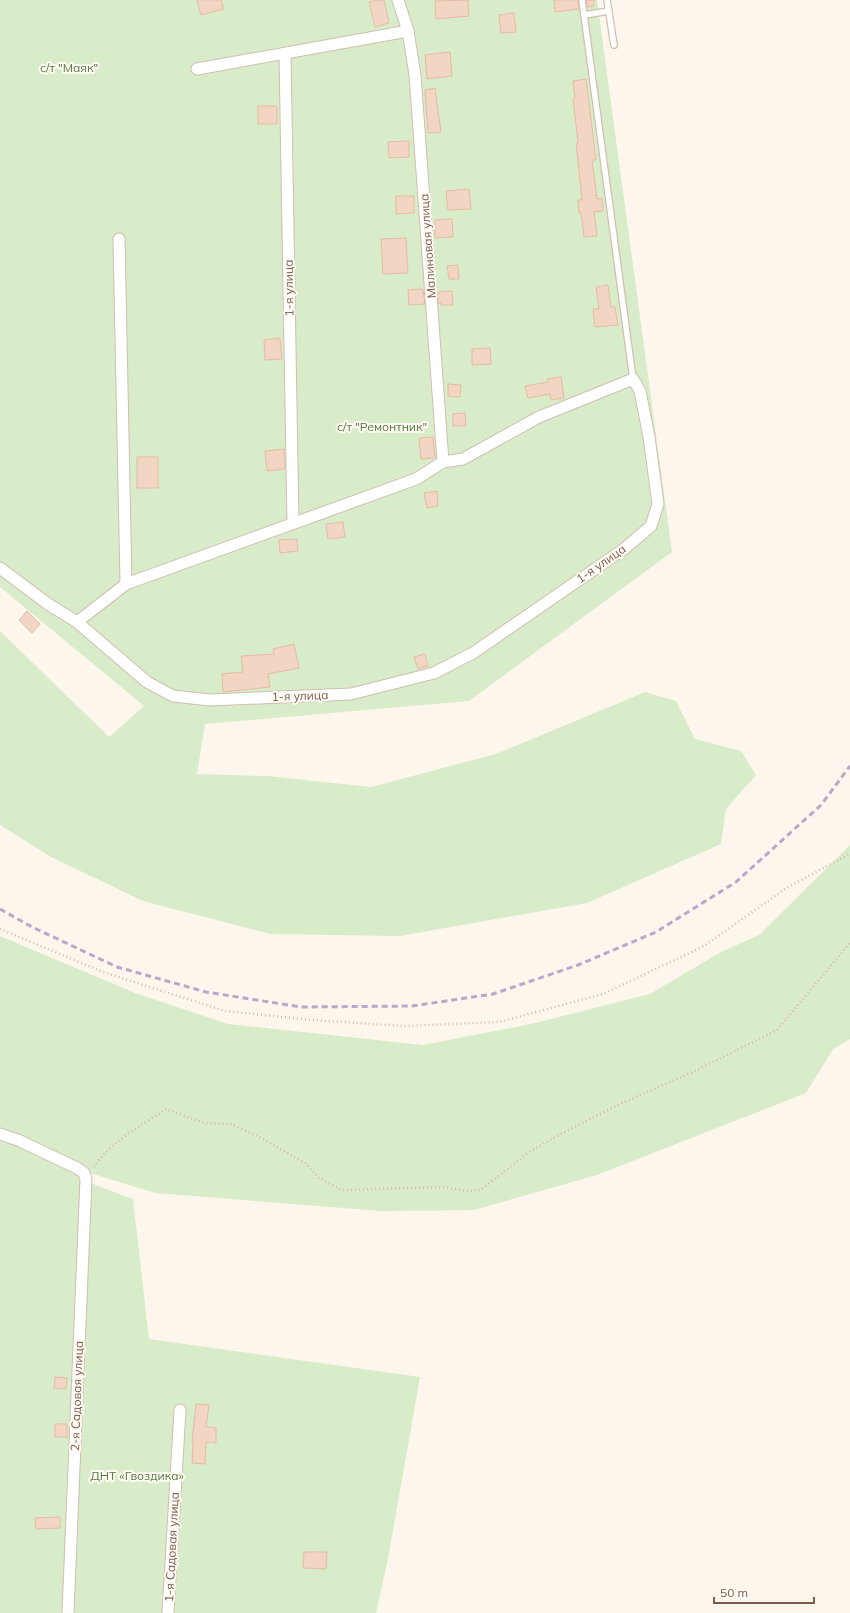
<svg xmlns="http://www.w3.org/2000/svg" width="850" height="1613" font-family="Mulish,sans-serif">
<style>
.green{fill:#d8ecc9}
.building{fill:#f3d5c3;stroke:#e6bba3}
.lines{fill:none;stroke-linecap:round;stroke-linejoin:round}
.service-casing{stroke:#d1beb0;stroke-width:8}
.minor-casing{stroke:#d1beb0;stroke-width:13}
.path{stroke:#d9b8a5;stroke-width:2.5;stroke-dasharray:1 3;stroke-linecap:butt}
.service{stroke:#fff;stroke-width:5.5}
.minor{stroke:#fff;stroke-width:11}
.rail{stroke:#b9a8c9;stroke-width:3;stroke-dasharray:6 4;stroke-linecap:butt}
.labels{text-anchor:middle;stroke-width:4;stroke-linejoin:round;paint-order:stroke}
.park-label{font-size:12px;fill:#537a41;stroke:#fffaf3}
.street-label{font-size:12px;fill:#7a5c4d;stroke:#fffaf3}
</style>
<rect width="100%" height="100%" fill="#fdf6ec"/>
<g class="green">
<path d="M0 0H597L672 552 469 701 205 724 197 774 267 776 371 787 496 754 645 692 676 701 695 739 741 751 756 775 726 809 721 844 587 903 400 936 270 934 143 901 51 857 0 825V631L109 737 144 706 0 587Z"/>
<path d="M850 845V1039L833 1049 806 1093 597 1175 474 1210 381 1211 155 1193 90 1173 82 1180 133 1199 149 1339 420 1377 388 1559 376 1613H0V936L135 993 228 1024 423 1045 531 1024 650 994 721 952 759 935Z"/>
</g>
<g class="building">
<path d="M197 0H221L224 9 201 15Z"/>
<path d="M378 0H384L389 23 375 27 369 2Z"/>
<path d="M468 0 469 16 436 19 435 1Z"/>
<path d="M554 0H578L579 9 555 12Z"/>
<path d="M586 0H594V6L587 7Z"/>
<path d="M514 13 516 32 501 33 499 15Z"/>
<path d="M450 52 452 76 427 79 425 55Z"/>
<path d="M586 79 596 160H592L597 199 602 198 603 211 594 212 597 236 584 237 581 213H579L578 200H582L576 143H578L573 98H575L573 81Z"/>
<path d="M435 88 441 132 428 133 425 90Z"/>
<rect x="258" y="106" width="19" height="18"/>
<path d="M409 141V157L389 158 388 142Z"/>
<path d="M469 189 471 209 448 210 446 191Z"/>
<path d="M396 196H414V213L396 214Z"/>
<path d="M452 219 453 237 435 238V220Z"/>
<path d="M406 238 408 273 383 274 381 239Z"/>
<path d="M458 265 459 279H449L447 266Z"/>
<path d="M608 285 611 307H615L618 325 595 327 593 309H599L596 287Z"/>
<path d="M423 289 425 304 409 305 408 290Z"/>
<path d="M452 291 453 305H441V303H438V292Z"/>
<path d="M280 338 282 359 265 360 264 340Z"/>
<path d="M490 348 491 364 472 365V349Z"/>
<path d="M561 377 564 398 551 400 550 394 528 398 525 386 548 382 547 379Z"/>
<path d="M448 384 461 385 460 397 448 396Z"/>
<path d="M465 413 466 426H453V414Z"/>
<path d="M433 437 435 458 421 459 419 438Z"/>
<path d="M284 449 285 469 267 471 265 451Z"/>
<rect x="137" y="457" width="21" height="31"/>
<path d="M437 491 438 506 427 508 424 493Z"/>
<path d="M343 522 345 537 328 539 326 524Z"/>
<path d="M297 539 298 551 280 553 279 540Z"/>
<path d="M27 611 40 624 32 633 19 620Z"/>
<path d="M294 644 299 668 268 674 270 687 223 692 222 674 243 672 241 656 274 654 273 649Z"/>
<path d="M425 654 428 666 418 669 414 657Z"/>
<path d="M55 1377 67 1378 66 1389 54 1388Z"/>
<path d="M196 1404 209 1405 206 1427 216 1428V1443L206 1442 205 1464 192 1463 193 1441H192Z"/>
<rect x="55" y="1424" width="12" height="13"/>
<path d="M60 1517V1528L36 1529 35 1518Z"/>
<path d="M304 1552H327L326 1569 303 1568Z"/>
</g>
<g class="lines">
<defs>
<g id="service">
<path d="M582 0 633 379"/>
<path d="M607 0 614 45"/>
<path d="M584 15 609 11"/>
</g>
<g id="minor">
<path d="M398 0 408 31 415 75 443 462"/>
<path d="M285 54 293 523"/>
<path d="M197 69 408 31"/>
<path d="M119 239 126 584"/>
<path d="M0 568 48 604 77 622 147 682 173 696 210 700 351 694 434 673 473 653 624 549 651 526 658 504 649 437 640 391 633 379 539 417 463 459 443 462 416 479 126 584 77 622"/>
<path d="M0 1134 18 1140 77 1168 84 1173 86 1179 68 1613"/>
<path d="M168 1613 180 1410"/>
</g>
</defs>
<use href="#service" class="service-casing"/>
<use href="#minor" class="minor-casing"/>
<g class="path">
<path d="M0 929 103 972 225 1011 312 1020 405 1026 499 1022 603 994 704 946 788 887 850 854"/>
<path d="M94 1167C109 1143 142 1125 166 1109L204 1123 231 1124 261 1138 305 1163 319 1178 342 1190 444 1187 467 1191 481 1190 529 1152 570 1129 620 1104 695 1071 777 1030 850 943"/>
</g>
<use href="#service" class="service"/>
<use href="#minor" class="minor"/>
<path class="rail" d="M0 909 32 927 117 967 206 992 301 1007 412 1006 493 994 578 965 656 932 736 882 821 805 850 766"/>
</g>
<g class="labels">
<g class="park-label">
<text x="69" y="72">с/т "Маяк"</text>
<text x="382" y="431">с/т "Ремонтник"</text>
<text x="137" y="1480">ДНТ «Гвоздика»</text>
</g>
<g class="street-label">
<text transform="translate(428 246) rotate(-94)" y="4">Малиновая улица</text>
<text transform="translate(289 288) rotate(-91)" y="4">1-я улица</text>
<text transform="translate(601 564) rotate(-35)" y="4">1-я улица</text>
<text transform="translate(300 696) rotate(-2)" y="4">1-я улица</text>
<text transform="translate(77 1396) rotate(-88)" y="4">2-я Садовая улица</text>
<text transform="translate(172 1547) rotate(-87)" y="4">1-я Садовая улица</text>
</g>
</g>
<path d="M714 1597v6h100v-6" fill="none" stroke="#7a5c4d" stroke-width="2"/>
<text x="720" y="1597" font-size="12" fill="#7a5c4d" stroke="#fffaf3" stroke-width="3" paint-order="stroke">50 m</text>
</svg>
